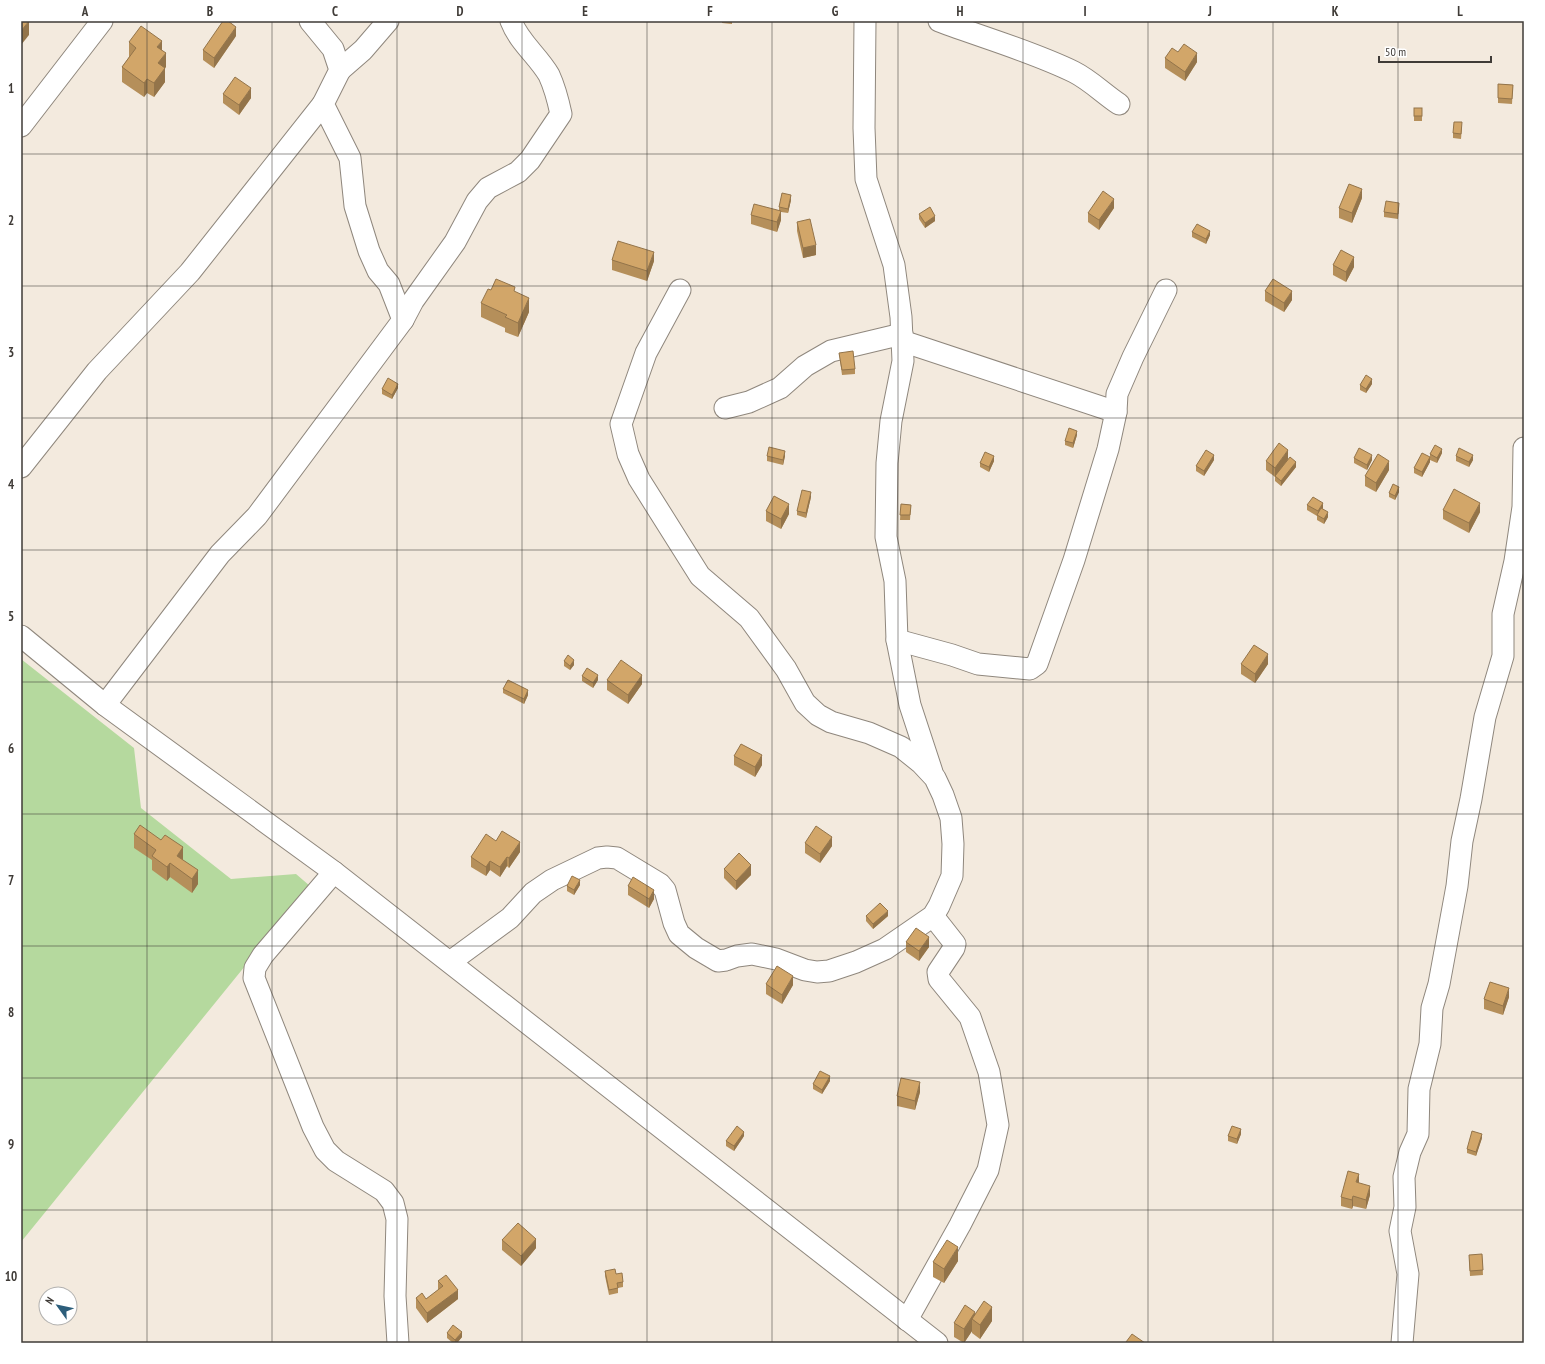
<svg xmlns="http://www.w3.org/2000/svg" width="1545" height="1364" font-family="'PT Sans Narrow',sans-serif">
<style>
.green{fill:#b5d99e}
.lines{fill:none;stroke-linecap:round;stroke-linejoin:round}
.minor-casing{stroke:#8f877d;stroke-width:23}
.minor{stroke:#fff;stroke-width:21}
.wall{fill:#b58f5a}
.shaded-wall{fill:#93744a}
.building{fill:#d2a669;stroke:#93744a}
.grid{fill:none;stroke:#3f3b37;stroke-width:1;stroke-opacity:0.55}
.neatline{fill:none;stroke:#3f3b37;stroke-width:1.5}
.grid-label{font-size:13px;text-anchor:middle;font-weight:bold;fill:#3f3b37}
</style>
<rect width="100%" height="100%" fill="#f3eade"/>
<path class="green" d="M21 659 134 748 141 808 231 879 296 874 310 886 21 1242Z"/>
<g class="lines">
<defs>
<g id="minor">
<path d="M865 21 864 128 866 179 894 265 901 317 903 361 891 421 887 463 886 537 895 581 897 640 910 705 932 772"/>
<path d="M939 21C984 38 1031 51 1074 72 1090 80 1104 94 1119 104"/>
<path d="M340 70 363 50 388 21"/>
<path d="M21 126 102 21"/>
<path d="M403 320 413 301 455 242 477 201 488 188 518 172 530 160 561 114C558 100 555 88 549 75 538 56 519 42 511 21"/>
<path d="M902 341 1116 412"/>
<path d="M725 408 749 402 780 388 805 366 831 351 902 334"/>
<path d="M21 467 97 371 190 272 323 104"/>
<path d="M21 636 105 705 334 872 937 1343"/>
<path d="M897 640 952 655 978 664 1030 669 1037 664 1074 560 1108 449 1116 412 1117 394 1133 357 1166 290"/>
<path d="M105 705 220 554 257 516 403 320 389 284 378 271 369 251 355 206 350 158 323 104 340 70 333 49 310 21"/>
<path d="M334 872 263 955 255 968 254 978 313 1127 325 1150 336 1161 384 1191 393 1203 397 1219 395 1296 398 1343"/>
<path d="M450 962 510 918 533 893 552 880 598 858 607 857 617 858 660 884 665 890 674 923 679 934 696 948 718 961 726 960 737 956 752 954 776 959 805 970 817 972 829 971 856 962 885 949 933 916 939 906 952 876 953 844 951 818 943 795 935 778 921 763 901 747 869 733 831 722 818 715 805 703 786 669 749 618 700 576 639 479 628 454 621 424 646 353 680 290"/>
<path d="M907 1320 960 1225 988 1170 998 1125 989 1072 970 1017 939 979 938 972 954 948 955 944 933 916"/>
<path d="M1402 1343 1408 1274 1400 1231 1405 1207 1404 1177 1410 1152 1418 1134 1419 1089 1430 1044 1432 1008 1439 984 1457 886 1462 841 1471 799 1485 717 1503 656V614L1515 561 1523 507 1524 448"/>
</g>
</defs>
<use href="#minor" class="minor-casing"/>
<use href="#minor" class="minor"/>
</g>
<g class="wall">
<path d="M722 21H732V24L722 23Z"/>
<path d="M236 36 214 68 203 60V50Z"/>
<path d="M129 42 162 50 166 67 165 68V82L154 97 147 93 144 97 122 82V67L129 57Z"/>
<path d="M1165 58 1197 62 1185 81 1165 68Z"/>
<path d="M1498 84 1513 85 1512 104 1498 103Z"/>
<path d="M223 94 251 98 239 115 223 103Z"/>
<rect x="1414" y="108" width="8" height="13"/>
<path d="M1462 127 1461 139 1453 138V133Z"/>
<path d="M1362 198 1352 223 1339 218V208Z"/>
<path d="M791 200 788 213 781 212V220L777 232 751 224V215L779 211V207Z"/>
<path d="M1114 208 1099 230 1088 222V213Z"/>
<path d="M1399 208 1398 219 1384 217V212Z"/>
<path d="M919 214 935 221 925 228 919 219Z"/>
<path d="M797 222 816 255 803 258 797 231Z"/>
<path d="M1192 232 1210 235 1206 244 1192 237Z"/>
<path d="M612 260 654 261 647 281 612 270Z"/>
<path d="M1333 265 1354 267 1346 282 1333 275Z"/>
<path d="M491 290 515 292 529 312 518 337 505 332V328L481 317V303Z"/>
<path d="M1265 291 1292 300 1284 312 1265 301Z"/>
<path d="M839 353 855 369V374L842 375Z"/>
<path d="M1372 384 1366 393 1360 390V385Z"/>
<path d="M398 388 392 399 382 394V389Z"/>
<path d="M1077 435 1073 448 1065 445V441Z"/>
<path d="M1442 453 1437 463 1430 460V462L1422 477 1414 473V468L1430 457V454Z"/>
<path d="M767 456H785L783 465 767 461Z"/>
<path d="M1456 456 1473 460 1469 467 1456 461Z"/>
<path d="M1354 458 1372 460 1367 470 1354 463Z"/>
<path d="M1288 459 1296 467 1281 486 1275 481V477L1266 470V461Z"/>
<path d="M1214 460 1204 476 1196 471V466Z"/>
<path d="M994 461 989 472 980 467V463Z"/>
<path d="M1389 470 1376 492 1365 486V476Z"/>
<path d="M1399 492 1395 500 1389 497V493Z"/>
<path d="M811 497 806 518 797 515V511Z"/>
<path d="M901 504 911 505 910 520H900Z"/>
<path d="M1307 505 1323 508 1322 509 1328 517 1324 524 1317 520V516L1307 510Z"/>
<path d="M1443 510 1480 512 1469 533 1443 519Z"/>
<path d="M766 511 789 514 781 529 766 521Z"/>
<path d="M564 661 574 665 570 670 564 666Z"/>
<path d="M1241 664H1268L1255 683 1241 674Z"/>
<path d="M582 676 598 680 593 688 582 681Z"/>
<path d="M607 680 642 684 628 704 607 690Z"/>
<path d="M503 689 528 695 524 704 503 693Z"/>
<path d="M734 756 762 765 755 777 734 765Z"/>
<path d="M134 834 183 860 198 884 192 893 170 877 167 881 152 870V860L134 848Z"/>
<path d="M496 841 520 852 509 868 507 866 500 877 490 870 486 876 471 867V857Z"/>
<path d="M805 843 832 846 820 863 805 853Z"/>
<path d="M724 869 751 875 736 890 724 878Z"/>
<path d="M580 885 574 895 567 891V886Z"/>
<path d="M628 886 654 899 649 908 628 895Z"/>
<path d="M866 916H888L873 929 866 921Z"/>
<path d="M906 942 929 947 919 961 906 952Z"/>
<path d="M766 984 793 985 782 1004 766 994Z"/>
<path d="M1509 997 1503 1015 1484 1009V999Z"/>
<path d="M830 1081 822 1094 813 1089V1084Z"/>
<path d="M920 1092 915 1110 897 1106V1096Z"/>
<path d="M1241 1134 1237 1144 1228 1141V1136Z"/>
<path d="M744 1136 734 1151 726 1146V1141Z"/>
<path d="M1482 1138 1476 1156 1467 1153V1149Z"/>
<path d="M1359 1183 1370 1195 1366 1209 1353 1206 1352 1209 1341 1206V1197Z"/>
<path d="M502 1240 536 1248 521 1266 502 1250Z"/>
<path d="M1482 1254 1483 1275 1470 1276 1469 1260Z"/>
<path d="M958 1261 944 1283 933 1277V1262Z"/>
<path d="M605 1271 616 1274 623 1282V1287L618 1288V1293L609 1295 605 1276Z"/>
<path d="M438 1281 458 1299 427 1323 416 1308V1298L426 1299 438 1290Z"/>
<path d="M975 1314 992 1321 980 1339 972 1333V1331L964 1343 954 1337V1323Z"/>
<path d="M447 1333 462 1337 457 1343H453L447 1338Z"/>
</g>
<g class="shaded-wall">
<path d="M29 21V35L21 45V31Z"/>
<path d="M236 27V36L214 68V58Z"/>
<path d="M162 41V55L157 47Z"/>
<path d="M166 53V67L165 68V82L154 97V83L158 63Z"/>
<path d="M1197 53V62L1185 81V72Z"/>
<path d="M147 79V93L144 97V83Z"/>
<path d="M251 88V98L239 115V105Z"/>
<path d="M1362 189V198L1352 223V213Z"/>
<path d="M791 195V200L788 213V209Z"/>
<path d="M1114 199V208L1099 230V220Z"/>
<path d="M781 211V220L777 232V222Z"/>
<path d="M935 216V221L925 228V223Z"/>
<path d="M1210 231V235L1206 244V239Z"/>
<path d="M816 245V255L803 258V248Z"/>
<path d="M654 252V261L647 281V271Z"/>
<path d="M1354 257V267L1346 282V272Z"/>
<path d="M1292 291V300L1284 312V303Z"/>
<path d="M529 298V312L518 337V323Z"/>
<path d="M1372 379V384L1366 393V389Z"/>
<path d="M398 384V388L392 399V395Z"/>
<path d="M1077 431V435L1073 448V443Z"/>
<path d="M1442 449V453L1437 463V458Z"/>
<path d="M1288 450V459L1275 477V468Z"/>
<path d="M785 451V456L783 465V460Z"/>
<path d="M1214 455V460L1204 476V471Z"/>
<path d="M1372 455V460L1367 470V465Z"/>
<path d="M1473 455V460L1469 467V462Z"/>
<path d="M994 456V461L989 472V467Z"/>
<path d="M1430 457V462L1422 477V472Z"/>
<path d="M1389 461V470L1376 492V483Z"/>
<path d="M1296 462V467L1281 486V481Z"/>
<path d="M1399 487V492L1395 500V496Z"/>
<path d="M811 492V497L806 518V513Z"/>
<path d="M1323 503V508L1318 516V511Z"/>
<path d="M1480 503V512L1469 533V523Z"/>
<path d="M789 504V514L781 529V519Z"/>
<path d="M1328 512V517L1324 524V519Z"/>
<path d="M1268 654V664L1255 683V674Z"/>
<path d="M574 660V665L570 670V666Z"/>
<path d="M598 675V680L593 688V683Z"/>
<path d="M642 675V684L628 704V695Z"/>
<path d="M528 690V695L524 704V699Z"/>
<path d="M762 755V765L755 777V767Z"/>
<path d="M832 837V846L820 863V854Z"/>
<path d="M520 842V852L509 868V858Z"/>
<path d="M183 847V861L177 856Z"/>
<path d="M507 857V866L500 877V867Z"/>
<path d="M490 861V870L486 876V867Z"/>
<path d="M170 863V877L167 881V867Z"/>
<path d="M751 865V875L736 890V881Z"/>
<path d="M198 870V884L192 893V879Z"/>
<path d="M580 880V885L574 895V890Z"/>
<path d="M654 890V899L649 908V899Z"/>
<path d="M888 911V916L873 929V924Z"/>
<path d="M929 937V947L919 961V951Z"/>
<path d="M793 976V985L782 1004V995Z"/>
<path d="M1509 988V997L1503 1015V1006Z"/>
<path d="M830 1076V1081L822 1094V1090Z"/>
<path d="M920 1082V1092L915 1110V1101Z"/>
<path d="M1241 1129V1134L1237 1144V1139Z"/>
<path d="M744 1132V1136L734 1151V1146Z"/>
<path d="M1482 1134V1138L1476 1156V1152Z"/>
<path d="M1359 1174V1183L1356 1182Z"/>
<path d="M1370 1186V1195L1366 1209V1200Z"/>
<path d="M1353 1196V1206L1352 1209V1200Z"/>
<path d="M536 1239V1248L521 1266V1256Z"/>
<path d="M958 1247V1261L944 1283V1269Z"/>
<path d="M458 1290V1299L427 1323V1313Z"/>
<path d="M992 1307V1321L980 1339V1325Z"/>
<path d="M975 1312V1321L972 1319V1331L964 1343V1329Z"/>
<path d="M462 1332V1337L457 1343H455V1340Z"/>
</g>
<g class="building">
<path d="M21 21H29L21 31Z"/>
<path d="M223 21H228L236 27 214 58 203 50Z"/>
<path d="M141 26 162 41 157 47 166 53 158 63 165 68 154 83 147 79 144 83 122 67 136 48 129 42Z"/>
<path d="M1184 44 1197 53 1185 72 1165 58 1172 48 1178 52Z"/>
<path d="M235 77 251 88 239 105 223 94Z"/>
<path d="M1498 84 1513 85 1512 99 1498 98Z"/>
<rect x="1414" y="108" width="8" height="8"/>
<path d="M1454 122H1462L1461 134 1453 133Z"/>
<path d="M1349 184 1362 189 1352 213 1339 208Z"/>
<path d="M1103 191 1114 199 1099 220 1088 213Z"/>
<path d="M782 193 791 195 788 209 779 207Z"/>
<path d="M1386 201 1399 203 1398 214 1384 212Z"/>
<path d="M754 204 781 211 777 222 751 215Z"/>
<path d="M930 207 935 216 925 223 919 214Z"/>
<path d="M810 219 816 245 803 248 797 222Z"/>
<path d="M1197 224 1210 231 1206 239 1192 232Z"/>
<path d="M618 241 654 252 647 271 612 260Z"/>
<path d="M1341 250 1354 257 1346 272 1333 265Z"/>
<path d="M496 279 515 287 514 291 529 298 518 323 505 317 507 315 481 303 488 289 491 290Z"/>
<path d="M1273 279 1292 291 1284 303 1265 291Z"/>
<path d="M853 351 855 369 842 370 839 353Z"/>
<path d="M1366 375 1372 379 1366 389 1360 385Z"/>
<path d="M388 378 398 384 392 395 382 389Z"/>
<path d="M1069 428 1077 431 1073 443 1065 441Z"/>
<path d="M1279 443 1288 450 1275 468 1266 461Z"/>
<path d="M1435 445 1442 449 1437 458 1430 454Z"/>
<path d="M769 447 785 451 783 460 767 456Z"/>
<path d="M1359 448 1372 455 1367 465 1354 458Z"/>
<path d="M1459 448 1473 455 1469 462 1456 456Z"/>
<path d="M1206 450 1214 455 1204 471 1196 466Z"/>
<path d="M985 452 994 456 989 467 980 463Z"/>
<path d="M1422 453 1430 457 1422 472 1414 468Z"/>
<path d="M1378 454 1389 461 1376 483 1365 476Z"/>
<path d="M1290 457 1296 462 1281 481 1275 476Z"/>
<path d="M1393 484 1399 487 1395 496 1389 493Z"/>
<path d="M1454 489 1480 503 1469 523 1443 510Z"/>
<path d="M802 490 811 492 806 513 797 511Z"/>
<path d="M774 496 789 504 781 519 766 511Z"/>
<path d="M1313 497 1323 503 1318 511 1307 505Z"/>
<path d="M901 504 911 505 910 515H900Z"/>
<path d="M1321 508 1328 512 1324 519 1317 515Z"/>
<path d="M1254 645 1268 654 1255 674 1241 664Z"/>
<path d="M568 655 574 660 570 666 564 661Z"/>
<path d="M621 660 642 675 628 695 607 680Z"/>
<path d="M587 668 598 675 593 683 582 676Z"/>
<path d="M508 680 528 690 524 699 503 689Z"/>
<path d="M741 744 762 755 755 767 734 756Z"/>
<path d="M140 825 161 840 165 835 183 847 177 856 198 870 192 879 170 863 167 867 152 856 156 850 134 834Z"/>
<path d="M816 826 832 837 820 854 805 843Z"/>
<path d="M502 831 520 842 509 858 507 857 500 867 490 861 486 867 471 857 486 834 496 841Z"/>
<path d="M739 853 751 865 736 881 724 869Z"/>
<path d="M572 876 580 880 574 890 567 886Z"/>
<path d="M633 877 654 890 649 899 628 886Z"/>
<path d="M880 903 888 911 873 924 866 916Z"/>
<path d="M916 928 929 937 919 951 906 942Z"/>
<path d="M777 966 793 976 782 995 766 984Z"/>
<path d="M1490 982 1509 988 1503 1006 1484 999Z"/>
<path d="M820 1071 830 1076 822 1090 813 1084Z"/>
<path d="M901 1078 920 1082 915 1101 897 1096Z"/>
<path d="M737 1126 744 1132 734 1146 726 1141Z"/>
<path d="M1232 1126 1241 1129 1237 1139 1228 1136Z"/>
<path d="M1472 1131 1482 1134 1476 1152 1467 1149Z"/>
<path d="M1348 1171 1359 1174 1356 1182 1370 1186 1366 1200 1353 1196 1352 1200 1341 1197Z"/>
<path d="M518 1223 536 1239 521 1256 502 1240Z"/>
<path d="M947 1240 958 1247 944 1269 933 1262Z"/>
<path d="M1482 1254 1483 1270 1470 1271 1469 1255Z"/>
<path d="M615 1269 616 1274 622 1273 623 1282 617 1283 618 1288 609 1290 605 1271Z"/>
<path d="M446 1275 458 1290 427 1313 416 1298 422 1293 426 1299 443 1286 438 1281Z"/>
<path d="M984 1301 992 1307 980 1325 972 1319Z"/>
<path d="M965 1305 975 1312 964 1329 954 1323Z"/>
<path d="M453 1325 462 1332 455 1340 447 1333Z"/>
<path d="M1132 1334 1145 1343H1127L1126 1342Z"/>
</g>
<path class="grid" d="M147 21V1343M272 21V1343M397 21V1343M522 21V1343M647 21V1343M772 21V1343M898 21V1343M1023 21V1343M1148 21V1343M1273 21V1343M1398 21V1343M21 154H1524M21 286H1524M21 418H1524M21 550H1524M21 682H1524M21 814H1524M21 946H1524M21 1078H1524M21 1210H1524"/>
<rect width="1545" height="1364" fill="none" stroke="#ffffff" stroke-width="44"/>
<g transform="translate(58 1306) rotate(303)"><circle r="19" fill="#ffffff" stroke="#b2b1af"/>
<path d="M0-3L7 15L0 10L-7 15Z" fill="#2c5e7b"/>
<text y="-6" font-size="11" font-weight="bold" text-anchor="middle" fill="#3f3b37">N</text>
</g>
<path d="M1379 56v6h112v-6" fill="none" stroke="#3f3b37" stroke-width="2"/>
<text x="1385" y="56" font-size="12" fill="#3f3b37" stroke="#ffffff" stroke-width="3" paint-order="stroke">50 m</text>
<rect x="22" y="22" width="1501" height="1320" class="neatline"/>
<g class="grid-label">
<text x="85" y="16">A</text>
<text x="210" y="16">B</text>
<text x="335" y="16">C</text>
<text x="460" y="16">D</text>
<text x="585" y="16">E</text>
<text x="710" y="16">F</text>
<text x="835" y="16">G</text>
<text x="960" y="16">H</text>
<text x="1085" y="16">I</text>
<text x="1210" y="16">J</text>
<text x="1335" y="16">K</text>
<text x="1460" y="16">L</text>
<text x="11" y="93">1</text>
<text x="11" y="225">2</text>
<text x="11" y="357">3</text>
<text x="11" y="489">4</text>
<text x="11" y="621">5</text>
<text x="11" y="753">6</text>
<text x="11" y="885">7</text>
<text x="11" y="1017">8</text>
<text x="11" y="1149">9</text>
<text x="11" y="1281">10</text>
</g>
</svg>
